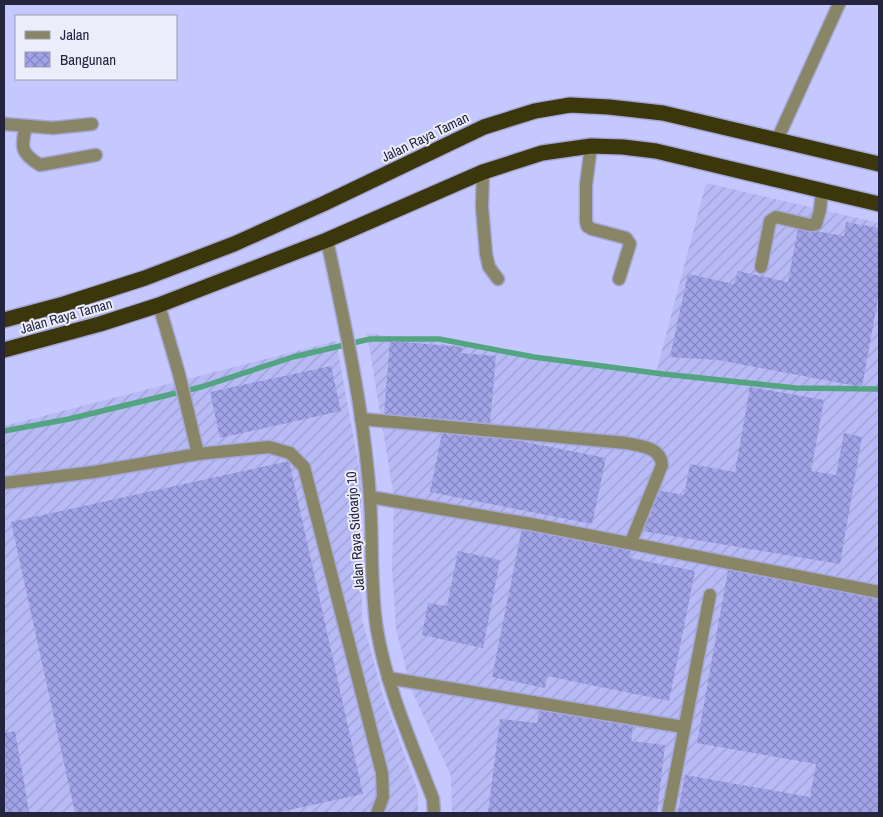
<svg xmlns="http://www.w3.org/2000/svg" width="883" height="817" font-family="'Archivo Narrow',sans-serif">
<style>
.industrial{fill:url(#industrial-furrows)}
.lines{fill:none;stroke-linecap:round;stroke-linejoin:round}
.stream{stroke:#52a580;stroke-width:5.5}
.building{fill:url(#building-cross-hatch)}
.minor-casing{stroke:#a5a7d8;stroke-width:15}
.highway-casing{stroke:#a5a7d8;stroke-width:18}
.minor{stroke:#898667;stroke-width:12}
.highway{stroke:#3b360b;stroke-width:15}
.labels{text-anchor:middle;stroke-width:4;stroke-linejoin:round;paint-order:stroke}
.street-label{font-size:14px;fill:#24243e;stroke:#ecedfb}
</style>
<defs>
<pattern id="industrial-furrows" width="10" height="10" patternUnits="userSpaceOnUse" patternTransform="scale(1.25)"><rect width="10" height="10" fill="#b7baf4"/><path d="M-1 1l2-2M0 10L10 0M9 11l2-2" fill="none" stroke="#9da0d2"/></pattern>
<pattern id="building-cross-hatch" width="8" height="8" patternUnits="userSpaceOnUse" patternTransform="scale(1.25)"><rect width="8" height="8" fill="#a2a4ea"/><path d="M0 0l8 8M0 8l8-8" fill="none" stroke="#8485bf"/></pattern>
</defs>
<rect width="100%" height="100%" fill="#c5c8ff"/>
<g class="industrial">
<path d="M706 183 879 223V813H452L451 776 411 689 396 629 392 569 394 498 367 333 656 373Z"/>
<path d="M336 341 361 478 362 619 384 699 418 791V813H4V426Z"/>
</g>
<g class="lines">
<path class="stream" d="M4 431 69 419 201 387 293 357 370 339H439L534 357 663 374 796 388 879 389"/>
</g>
<g class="building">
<path d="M846 222 879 228V293L862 387 718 360 670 357 688 274 734 284 738 271 788 282 798 228 844 236Z"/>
<path d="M390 341 462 347 461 353 496 356 490 423 384 414Z"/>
<path d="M331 366 341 411 220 438 210 392Z"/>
<path d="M750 387 824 400 811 471 836 475 844 433 862 437 840 564 642 531 657 490 684 495 690 464 735 472Z"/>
<path d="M442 433 510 439 606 458 592 524 430 492Z"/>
<path d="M289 461 363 794 275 813H75L11 522Z"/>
<path d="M523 523 632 545 630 558 695 571 669 701 547 676 545 688 492 677Z"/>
<path d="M458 551 500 560 483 648 422 635 428 603 447 606Z"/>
<path d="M728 570 879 597V813H678L685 775 810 797 816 764 697 743Z"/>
<path d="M539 711 634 722 631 741 665 745 657 813H488L500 719 537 723Z"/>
<path d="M15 731 24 782 29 813H4V733Z"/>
</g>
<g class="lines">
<defs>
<g id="minor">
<path d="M4 124 53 128 92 124"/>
<path d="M26 126C21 147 20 153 40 165L96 155"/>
<path d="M777 140 839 4"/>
<path d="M591 146 586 185V221L587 226 592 229 626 238 630 244 619 279"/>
<path d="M483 172 482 207 486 254 489 267 498 279"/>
<path d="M327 240C345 325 364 411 370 498 373 542 370 587 377 630 387 689 412 744 433 799L434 813"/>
<path d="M761 267 770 221 776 217 810 225 816 224 820 210 822 190"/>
<path d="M361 419 626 443C640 446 661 447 662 465L631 542"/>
<path d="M198 454 269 447 290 453 304 467 382 773 383 797 377 813"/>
<path d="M4 483 94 472 198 454 179 374 159 305"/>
<path d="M370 497 531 524 879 592"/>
<path d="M388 678 683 727"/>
<path d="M668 813 710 595"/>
</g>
<g id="highway">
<path d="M4 320 64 304 145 278 234 244 323 204 484 127 535 111 570 105 609 107 663 113 879 164"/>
<path d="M4 350 100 324 159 305 327 240 483 172 542 153 591 146 623 147 656 151 879 204"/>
</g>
</defs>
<use href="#minor" class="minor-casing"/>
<use href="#highway" class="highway-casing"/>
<use href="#minor" class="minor"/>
<use href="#highway" class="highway"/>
</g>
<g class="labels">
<g class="street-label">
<text transform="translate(425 137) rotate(-26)" y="5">Jalan Raya Taman</text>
<text transform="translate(66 316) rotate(-16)" y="5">Jalan Raya Taman</text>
<text transform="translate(355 531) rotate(-94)" y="5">Jalan Raya Sidoarjo 10</text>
</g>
</g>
<rect width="883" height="817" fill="none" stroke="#24243e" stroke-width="10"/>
<rect x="15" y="15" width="162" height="65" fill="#ecedfb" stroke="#9c9daf"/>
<rect x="25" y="31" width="25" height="8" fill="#898667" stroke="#9c9daf"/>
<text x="60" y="40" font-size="15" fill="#24243e">Jalan</text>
<rect x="25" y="52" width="25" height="15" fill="url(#building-cross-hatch)" stroke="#9c9daf"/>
<text x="60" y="65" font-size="15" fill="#24243e">Bangunan</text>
</svg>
